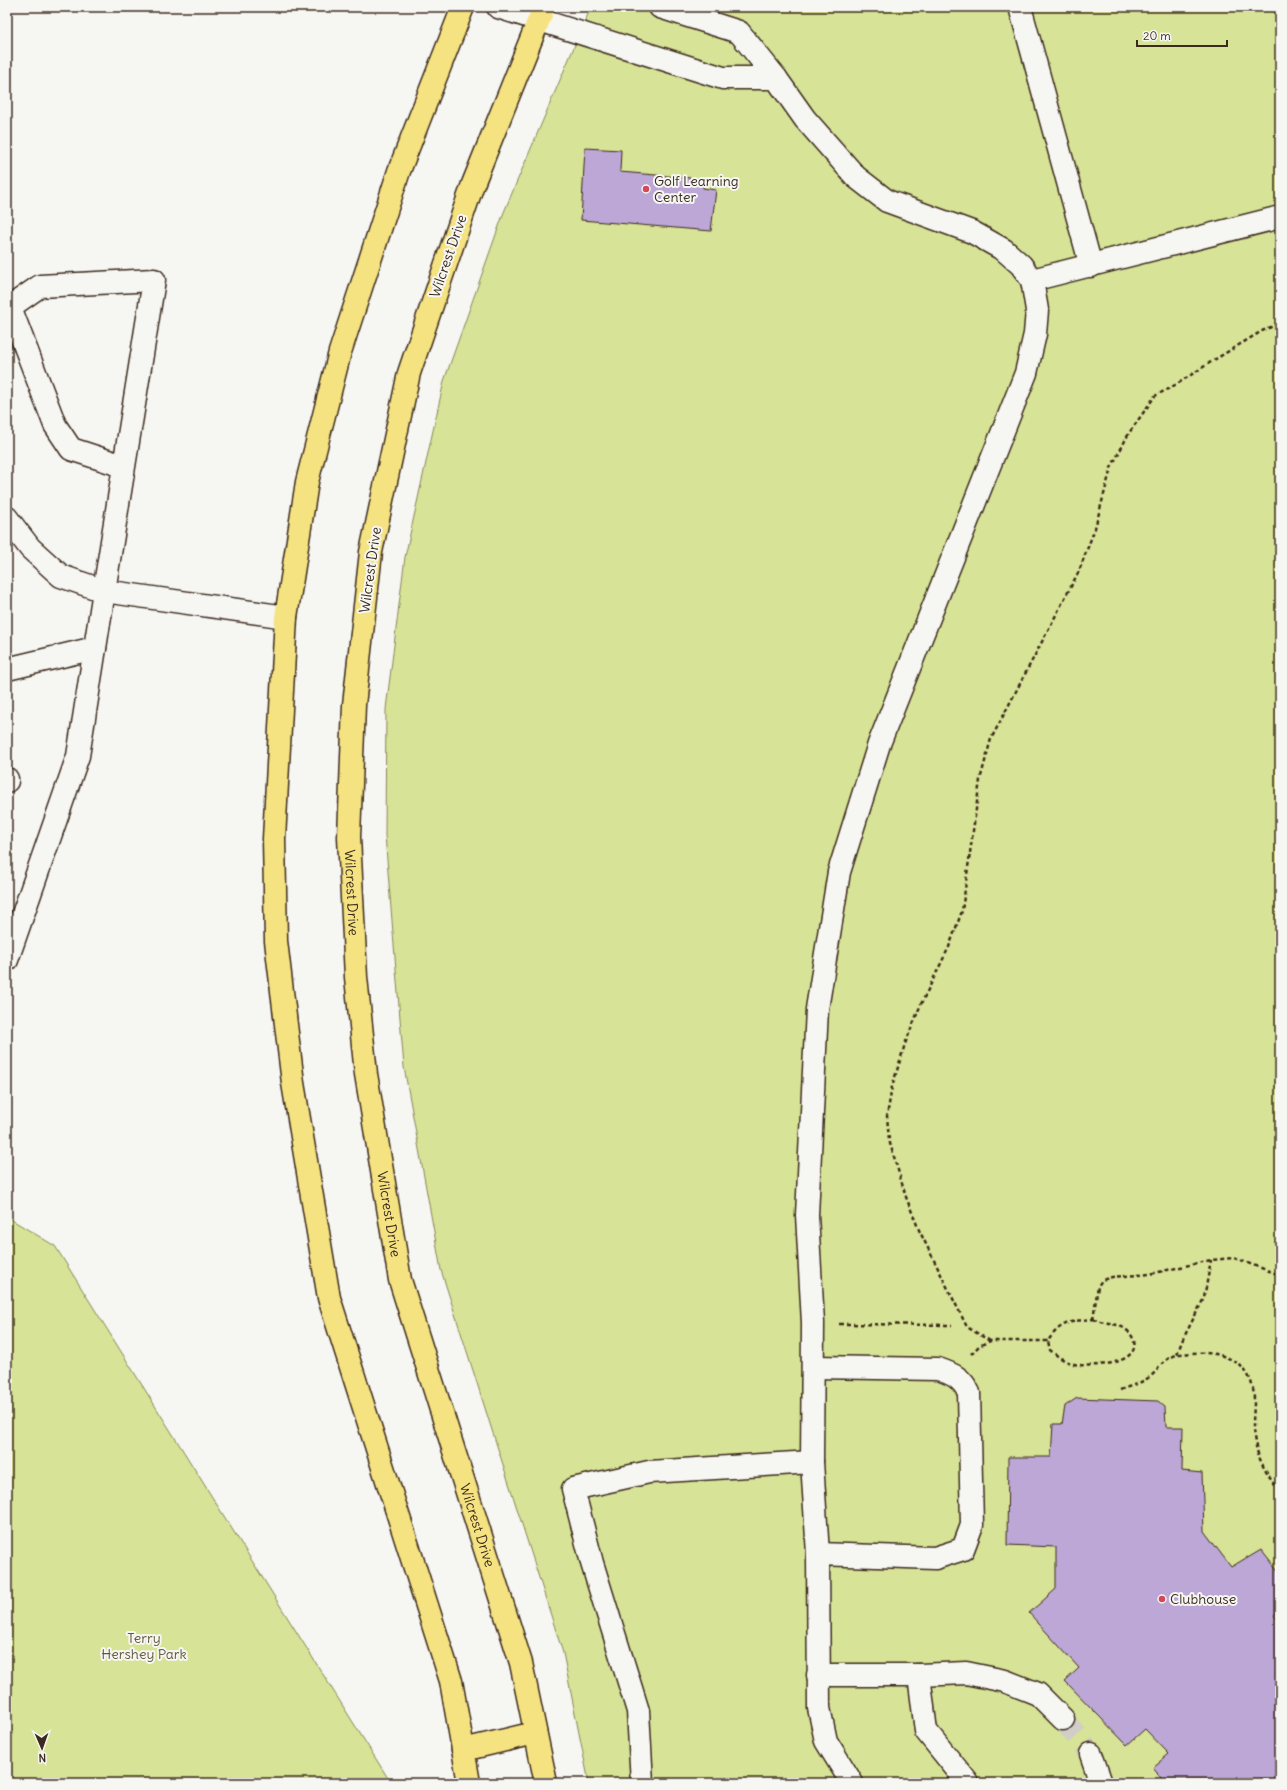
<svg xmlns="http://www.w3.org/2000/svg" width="1287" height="1790" font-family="Delius,sans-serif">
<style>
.green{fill:#d7e396;stroke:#89865a}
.building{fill:#bca7d6;stroke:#3b2a1e}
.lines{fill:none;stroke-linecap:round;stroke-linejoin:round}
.minor-tunnel{stroke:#d1cdc8;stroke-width:22;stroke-dasharray:22 11;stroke-linecap:butt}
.minor-casing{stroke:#3b2a1e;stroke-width:25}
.major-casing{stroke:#3b2a1e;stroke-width:25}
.path{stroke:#3b2a1e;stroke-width:2.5;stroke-dasharray:4 3;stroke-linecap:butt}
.minor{stroke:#f6f6f2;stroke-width:22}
.major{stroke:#f5e382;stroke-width:22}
.poi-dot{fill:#d1495b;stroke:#f6f6f2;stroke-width:1.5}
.labels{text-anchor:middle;stroke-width:4;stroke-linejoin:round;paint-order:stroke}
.poi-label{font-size:14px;fill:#3b2a1e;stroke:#f6f6f2;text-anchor:start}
.street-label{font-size:14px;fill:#3b2a1e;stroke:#f6f6f2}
.park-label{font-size:14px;fill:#62583c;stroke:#f6f6f2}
</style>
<rect width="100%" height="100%" fill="#f6f6f2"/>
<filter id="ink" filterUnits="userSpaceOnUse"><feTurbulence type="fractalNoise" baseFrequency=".025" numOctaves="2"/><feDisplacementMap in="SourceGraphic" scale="8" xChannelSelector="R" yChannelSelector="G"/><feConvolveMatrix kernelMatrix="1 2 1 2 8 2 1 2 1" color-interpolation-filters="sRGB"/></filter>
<g filter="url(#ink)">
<g class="green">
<path d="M591 7H1280V1783H589L563 1653 441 1270 404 1067 385 835 386 709 405 557 444 381 504 212Z"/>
<path d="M7 1217 55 1246 391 1783H7Z"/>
</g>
<g class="building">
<path d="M585 148 621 150 620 172 703 179V188L716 190 711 231 581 220Z"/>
<path d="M1077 1398 1158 1401 1165 1407 1166 1427H1183L1182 1471 1202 1473 1204 1531 1231 1567 1261 1549 1280 1573V1609L1274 1615 1280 1624V1783H1230L1214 1779 1208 1783H1166L1153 1767 1169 1754 1145 1729 1127 1745 1065 1681 1079 1668 1029 1613 1056 1589V1547L1007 1545 1008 1457H1051L1053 1424H1062L1065 1406Z"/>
</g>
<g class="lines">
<path class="minor-tunnel" d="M1063 1719 1091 1754"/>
<defs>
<g id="minor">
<path d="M498 7 723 78H776"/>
<path d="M660 7 739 32 776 78 805 119 856 177 887 201 972 232 1004 250 1021 265 1032 280"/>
<path d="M1020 7 1091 266"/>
<path d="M123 466 71 449 55 425 10 307 40 286 154 280 104 591 286 617"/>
<path d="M7 518 30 548 61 576 104 591 78 756 7 960"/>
<path d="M7 669 95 648"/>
<path d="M7 779V781"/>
<path d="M814 1367 938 1369C953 1374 962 1378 969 1393L972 1525 963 1549 935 1558 818 1554"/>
<path d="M818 1675H919L926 1731 968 1783"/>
<path d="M919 1675 966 1673 1005 1681 1038 1694 1063 1719"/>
<path d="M1091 1754 1101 1783"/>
<path d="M642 1783 638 1711 592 1563 573 1489 649 1472 812 1462"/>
<path d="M852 1783 826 1741 819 1708 818 1554 812 1462 813 1323 807 1215 817 1009 839 872 879 744 1026 373 1035 334 1037 310 1032 280 1280 217"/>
</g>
<g id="major">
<path d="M463 7 399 171 340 352 307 482 286 617 274 839 276 941 293 1083 329 1298 451 1681 469 1783"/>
<path id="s1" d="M544 7 473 184 409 373 371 552 354 705 349 837 356 977 366 1074 400 1280 521 1663 546 1783"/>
<path d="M463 1750 535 1733"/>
</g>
</defs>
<use href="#minor" class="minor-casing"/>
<use href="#major" class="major-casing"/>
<g class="path">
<path d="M1093 1319 1098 1286 1102 1280 1112 1277 1150 1274 1211 1260 1234 1258 1280 1275"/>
<path d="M1093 1319C1102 1322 1113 1323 1122 1327 1128 1330 1132 1335 1134 1341 1140 1365 1088 1368 1074 1364 1064 1361 1057 1356 1050 1350L1048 1341C1060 1322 1071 1321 1093 1319Z"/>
<path d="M839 1324 952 1325"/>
<path d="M990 1341 967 1327 919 1230 906 1197 889 1140 887 1116 892 1087 905 1044 921 1004 949 947 962 911 980 780 991 739 1079 571 1095 528 1111 468 1129 433 1155 396 1177 384 1214 360 1262 331 1280 323"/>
<path d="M971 1354 979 1346 990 1341H1048"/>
<path d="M1177 1354 1183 1339 1204 1298 1211 1260"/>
<path d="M1120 1390C1130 1386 1142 1383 1151 1376 1162 1367 1159 1362 1176 1355 1180 1353 1186 1354 1191 1353 1217 1351 1247 1358 1253 1389 1256 1405 1251 1421 1254 1437 1258 1460 1266 1474 1280 1492"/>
</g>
<use href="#minor" class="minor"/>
<use href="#major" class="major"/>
</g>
</g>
<g class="poi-dot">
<circle cx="646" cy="189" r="4"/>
<circle cx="1162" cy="1599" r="4"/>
</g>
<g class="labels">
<g class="poi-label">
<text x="654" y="186">Golf Learning<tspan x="654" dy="16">Center</tspan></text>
<text x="1170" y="1604">Clubhouse</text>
</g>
<g class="street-label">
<text transform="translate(448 256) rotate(-71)" y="5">Wilcrest Drive</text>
<text transform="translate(370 570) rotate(-82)" y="5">Wilcrest Drive</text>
<text dy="5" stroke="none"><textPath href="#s1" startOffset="915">Wilcrest Drive</textPath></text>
<text dy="5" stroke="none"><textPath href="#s1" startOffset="1239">Wilcrest Drive</textPath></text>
<text dy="5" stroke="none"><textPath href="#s1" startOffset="1563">Wilcrest Drive</textPath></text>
</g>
<g class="park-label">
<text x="144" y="1643">Terry<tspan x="144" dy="16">Hershey Park</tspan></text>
</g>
</g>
<rect width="1287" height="1790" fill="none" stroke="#f6f6f2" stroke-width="24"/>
<rect x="12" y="12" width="1263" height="1766" fill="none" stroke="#3b2a1e" stroke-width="1.5" filter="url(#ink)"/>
<g transform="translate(42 1748) rotate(178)" stroke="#f6f6f2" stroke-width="3" paint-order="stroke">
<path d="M0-3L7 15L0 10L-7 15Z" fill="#3b2a1e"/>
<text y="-6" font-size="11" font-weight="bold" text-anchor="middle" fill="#3b2a1e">N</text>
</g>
<path d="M1137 40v6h90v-6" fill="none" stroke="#3b2a1e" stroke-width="2"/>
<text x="1143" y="40" font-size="12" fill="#3b2a1e" stroke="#f6f6f2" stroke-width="3" paint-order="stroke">20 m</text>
</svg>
